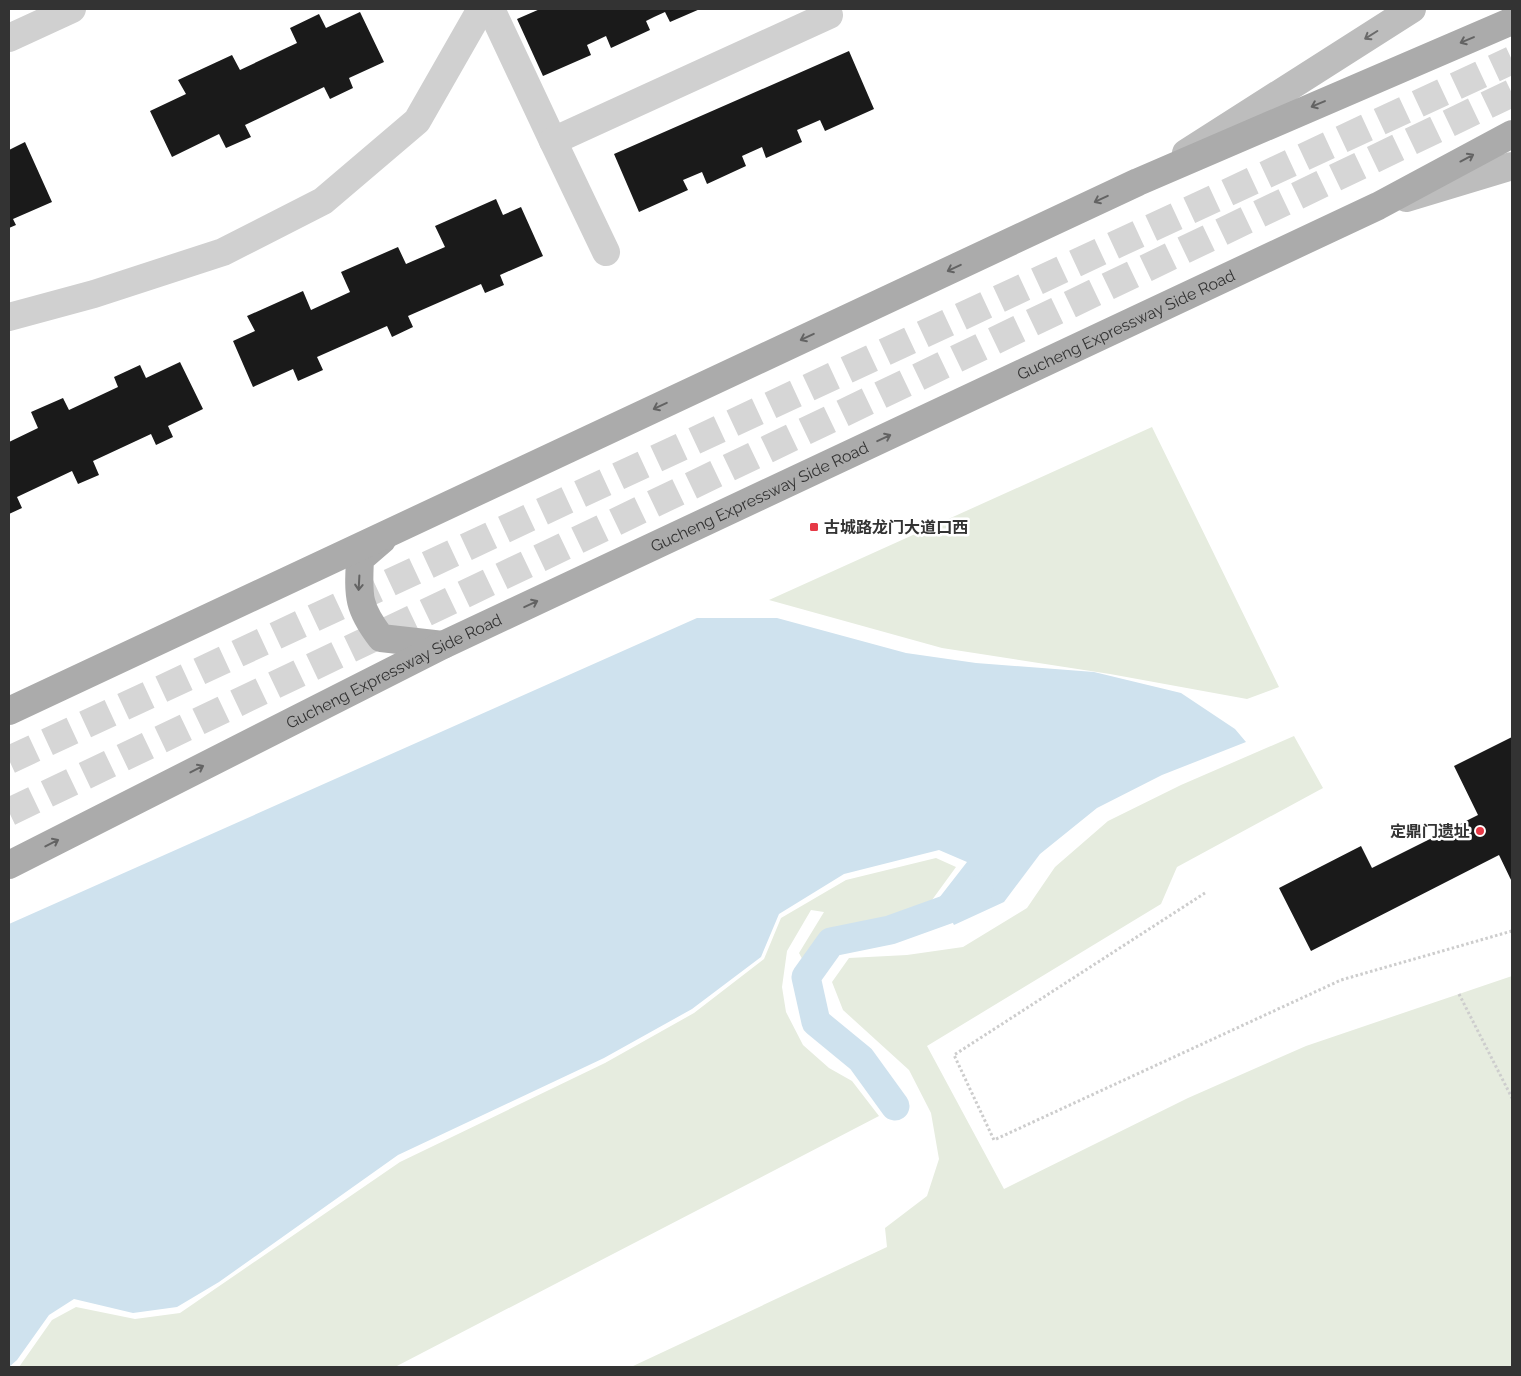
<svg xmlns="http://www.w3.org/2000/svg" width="1521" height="1376" font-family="Raleway,'Noto Sans SC',sans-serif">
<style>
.green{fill:#e6ecdf}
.water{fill:#cfe2ee}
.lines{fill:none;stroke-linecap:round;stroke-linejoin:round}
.canal{stroke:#cfe2ee;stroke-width:29}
.building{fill:#1a1a1a}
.highway-tunnel{stroke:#d6d6d6;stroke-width:28;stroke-dasharray:28 14;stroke-linecap:butt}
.path{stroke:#cdcdcd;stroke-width:3;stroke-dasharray:2.5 2.5;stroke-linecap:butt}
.street{stroke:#d0d0d0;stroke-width:28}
.secondary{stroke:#bdbdbd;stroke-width:28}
.primary{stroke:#ababab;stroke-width:28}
.oneway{stroke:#6a6a6a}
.oneway2{stroke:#636363}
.poi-dot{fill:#e63946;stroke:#fff;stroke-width:2}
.labels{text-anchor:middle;stroke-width:5;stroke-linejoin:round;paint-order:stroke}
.street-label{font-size:16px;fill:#333;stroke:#fff}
.poi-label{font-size:16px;font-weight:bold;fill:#333;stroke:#fff;text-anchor:start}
</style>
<rect width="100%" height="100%" fill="#fff"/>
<g class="green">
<path d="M1152 427 1279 687 1247 699 1110 674 942 648 769 600Z"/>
<path d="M1294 736 1323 788 1177 867 1161 904 927 1046 1004 1189 1188 1098 1306 1046 1512 976V1367H631L887 1247 885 1228 927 1196 939 1159 931 1113 909 1070 843 1010 832 982 849 958 907 955 963 947 1027 908 1055 867 1108 821 1181 785Z"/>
<path d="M936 858 956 867 932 900 888 921 831 933 806 966 799 953 824 912 811 910 787 951 782 987 786 1012 803 1045 829 1068 852 1081 879 1116 395 1367H19L52 1320 76 1307 135 1319 180 1313 400 1162 605 1063 694 1013 764 959 781 918 846 880Z"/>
</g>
<path class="water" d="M697 618H777L906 653 976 663 1094 672 1181 693 1235 729 1246 742 1162 775 1097 808 1040 854 1004 902 954 925 939 898 967 862 939 850 844 874 779 914 761 957 692 1009 604 1058 398 1155 219 1282 177 1307 133 1313 74 1299 49 1315 17 1360 9 1367V924Z"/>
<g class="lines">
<path class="canal" d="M895 1106 861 1059 816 1022 806 977 831 942 890 930 965 903 979 890"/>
</g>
<g class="building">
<path d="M540 9H700L670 22 665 12 654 17 646 21 650 30 611 48 606 36 587 45 591 55 543 76 517 19Z"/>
<path d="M360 12 384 62 349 78 353 88 330 99 324 87 245 125 251 137 226 148 219 134 172 157 150 111 186 94 178 80 232 55 240 70 297 43 290 28 319 14 326 28Z"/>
<path d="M849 51 874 109 825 131 820 120 797 130 802 142 766 158 762 147 742 156 746 166 707 184 702 172 683 180 688 190 639 212 614 154Z"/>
<path d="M25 142 52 202 13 219 16 225 9 228V150Z"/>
<path d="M496 199 503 215 521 207 543 256 500 275 504 285 485 293 481 284 408 316 413 327 392 337 387 326 317 357 323 370 298 381 293 369 253 387 233 341 255 331 247 316 303 291 311 310 350 292 341 272 398 247 406 264 445 247 435 226Z"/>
<path d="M180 362 203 409 168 426 173 437 156 445 151 434 93 461 99 475 78 484 72 471 17 497 22 508 9 514V442L38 428 31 412 63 398 69 410 118 387 114 377 140 365 146 378Z"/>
<path d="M1512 737V882L1499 855 1311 951 1279 888 1361 846 1372 868 1478 815 1454 766Z"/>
</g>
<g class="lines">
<g class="highway-tunnel">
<path d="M9 760 1512 60"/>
<path d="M9 812 1512 93"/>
</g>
<g class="path">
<path d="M1205 893 954 1055 994 1140 1341 980 1512 931"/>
<path d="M1459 994 1512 1098"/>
</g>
<g class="street">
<path d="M491 9 553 141 829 15 826 9"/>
<path d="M9 38 72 9"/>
<path d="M553 141 606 252"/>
<path d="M9 317 94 294 223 252 323 201 417 121 481 9"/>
</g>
<g class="secondary">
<path d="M1186 153 1412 9"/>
<path d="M1406 198 1512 166"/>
</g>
<g class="primary">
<path d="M382 540 360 559C358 597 358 608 381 638L443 645"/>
<path d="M9 711 1138 182 1512 21"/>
<path id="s1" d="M9 865 443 645 1378 206 1512 134"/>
</g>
</g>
<defs><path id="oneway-shaft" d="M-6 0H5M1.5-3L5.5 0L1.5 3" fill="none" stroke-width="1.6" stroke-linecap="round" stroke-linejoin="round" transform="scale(1.25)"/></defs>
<use class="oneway" href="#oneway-shaft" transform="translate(1371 35) rotate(148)"/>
<g class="oneway2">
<use href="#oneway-shaft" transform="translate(1467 40) rotate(157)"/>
<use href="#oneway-shaft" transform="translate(1318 104) rotate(157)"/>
<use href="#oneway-shaft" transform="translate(1467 158) rotate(-28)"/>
<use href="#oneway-shaft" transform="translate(1101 199) rotate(155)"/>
<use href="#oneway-shaft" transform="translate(954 268) rotate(155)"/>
<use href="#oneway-shaft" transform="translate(807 337) rotate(155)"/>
<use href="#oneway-shaft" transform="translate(660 406) rotate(155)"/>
<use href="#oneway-shaft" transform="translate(884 438) rotate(-25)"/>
<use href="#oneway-shaft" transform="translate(359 583) rotate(93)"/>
<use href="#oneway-shaft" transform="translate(531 604) rotate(-25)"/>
<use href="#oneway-shaft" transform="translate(197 769) rotate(-27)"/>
<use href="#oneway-shaft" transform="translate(52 843) rotate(-27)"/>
</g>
<g class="poi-dot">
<rect x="809" y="522" width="10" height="10" rx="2.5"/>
<circle cx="1480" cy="831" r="5"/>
</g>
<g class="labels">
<g class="street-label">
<text dy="6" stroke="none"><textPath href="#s1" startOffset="1241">Gucheng Expressway Side Road</textPath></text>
<text dy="6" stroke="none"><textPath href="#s1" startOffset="836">Gucheng Expressway Side Road</textPath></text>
<text dy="6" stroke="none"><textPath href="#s1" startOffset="431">Gucheng Expressway Side Road</textPath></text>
</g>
<g class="poi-label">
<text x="824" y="533">古城路龙门大道口西</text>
<text x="1470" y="837" text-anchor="end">定鼎门遗址</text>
</g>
</g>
<rect width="1521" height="1376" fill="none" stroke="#333333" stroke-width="20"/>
</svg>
